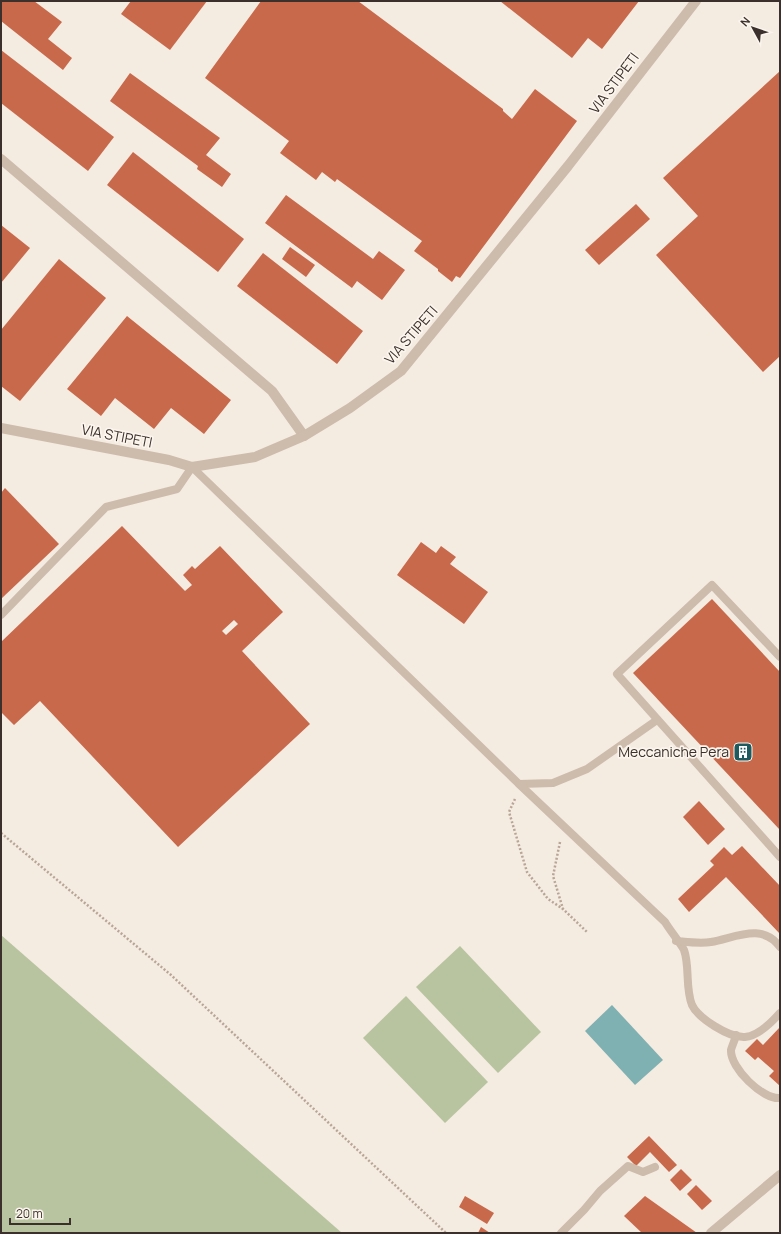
<svg xmlns="http://www.w3.org/2000/svg" width="781" height="1234" font-family="Manrope,sans-serif">
<style>
.green{fill:#b8c4a0}
.water{fill:#7fb0b2}
.building{fill:#c8694b;fill-rule:evenodd}
.lines{fill:none;stroke-linecap:round;stroke-linejoin:round}
.path{stroke:#b9a596;stroke-width:2.5;stroke-dasharray:2 2;stroke-linecap:butt}
.service{stroke:#cdbbac;stroke-width:8}
.minor{stroke:#cdbbac;stroke-width:10}
.labels{text-anchor:middle;stroke-width:3.5;stroke-linejoin:round;paint-order:stroke}
.street-label{font-size:14px;fill:#3b302b;stroke:#fbf5ee}
.poi-label{font-size:14px;fill:#3b302b;stroke:#fbf5ee;text-anchor:end}
</style>
<rect width="100%" height="100%" fill="#f4ebe1"/>
<g class="green">
<path d="M1 935 342 1233H1Z"/>
<path d="M460 946 541 1032 498 1073 416 987Z"/>
<path d="M406 996 488 1082 445 1123 363 1038Z"/>
</g>
<path class="water" d="M612 1005 663 1060 635 1085 585 1031Z"/>
<g class="building">
<path d="M1 1H34L62 22 48 39 72 58 63 70 1 21Z"/>
<path d="M131 1H207L170 50 121 14Z"/>
<path d="M261 1H358L503 109V111L512 119 535 89 577 121 460 278 456 276 452 282 438 271V269L414 251 422 241 337 179 335 182 322 172 316 180 280 153 289 141 205 78Z"/>
<path d="M500 1H639L602 49 588 38 572 58Z"/>
<path d="M1 50 114 137 88 171 1 103Z"/>
<path d="M780 71V356L763 372 656 255 698 216 663 178Z"/>
<path d="M130 73 220 138 206 155 231 174 222 187 197 169 198 166 110 101Z"/>
<path d="M133 152 244 239 218 272 107 185Z"/>
<path d="M286 195 373 259 379 251 405 270 382 300 357 281 352 288 265 223Z"/>
<path d="M636 204 650 219 599 265 585 250Z"/>
<path d="M1 225 30 248 1 283Z"/>
<path d="M290 247 315 265 306 277 282 259Z"/>
<path d="M263 253 363 331 337 364 237 286Z"/>
<path d="M59 259 106 298 20 401 1 386V330Z"/>
<path d="M127 316 231 400 204 434 171 408 154 429 115 398 101 416 67 389Z"/>
<path d="M5 488 59 544 1 599V493Z"/>
<path d="M122 526 185 591 192 585 183 575 192 566 195 569 220 546 283 612 242 651 310 724 178 847 40 701 14 725 1 712V642ZM234 620 238 624 226 635 222 631Z"/>
<path d="M421 542 436 553 441 546 456 557 450 564 488 592 464 624 397 575Z"/>
<path d="M712 599 780 672V830L633 673Z"/>
<path d="M699 801 725 829 708 845 683 817Z"/>
<path d="M742 846 780 886V934L726 877 689 912 678 899 714 865 710 861 724 847 732 855Z"/>
<path d="M780 1027V1086L769 1076 774 1071 758 1057 755 1060 745 1051 757 1039 763 1045Z"/>
<path d="M649 1136 677 1165 669 1172 650 1152 636 1166 627 1157Z"/>
<path d="M681 1169 692 1180 680 1191 670 1180Z"/>
<path d="M696 1185 712 1201 702 1210 687 1194Z"/>
<path d="M465 1196 494 1213 487 1224 459 1207Z"/>
<path d="M645 1196 697 1233H642L624 1216Z"/>
<path d="M481 1227 490 1233H478Z"/>
</g>
<g class="lines">
<g class="path">
<path d="M515 799 509 812 527 872 548 899 563 909 587 932"/>
<path d="M1 833 171 975 446 1233"/>
<path d="M560 842 553 876 563 909"/>
</g>
<g class="service">
<path d="M1 615 106 507 177 489 192 467 519 784 553 783 587 769 657 720"/>
<path d="M780 657 712 585 617 674 780 857"/>
<path d="M519 784 665 922C669 929 681 944 684 950 690 966 685 988 692 1005 698 1018 729 1038 745 1037 758 1036 772 1022 780 1013"/>
<path d="M676 941C687 942 700 944 711 942 735 938 762 922 780 947"/>
<path d="M736 1035C735 1040 732 1046 731 1050 730 1068 763 1100 780 1098"/>
<path d="M561 1233 584 1210 600 1191 628 1166 643 1172 655 1167"/>
</g>
<g class="minor">
<path d="M1 159 272 391 304 436"/>
<path d="M1 428 169 460 192 467 255 457 304 436 350 408 401 371 568 166 696 1"/>
<path d="M711 1233 780 1175"/>
</g>
</g>
<defs>
<symbol id="building-square" viewBox="-11 -11 22 22"><rect x="-9" y="-9" width="18" height="18" rx="4" fill="#1f5a5e" stroke="#fbf5ee"/><path d="M-4-6H4V6H1V3H-1V6H-4ZM-2.5-4.3h1.7v1.8h-1.7ZM.8-4.3h1.7v1.8H.8ZM-2.5-1h1.7V.8h-1.7ZM.8-1h1.7V.8H.8Z" fill="#fff"/></symbol>
</defs>
<g fill-rule="evenodd">
<use href="#building-square" x="732" y="741" width="22" height="22"/>
</g>
<g class="labels">
<g class="street-label">
<text transform="translate(614 83) rotate(-53)" y="5">VIA STIPETI</text>
<text transform="translate(411 335) rotate(-49)" y="5">VIA STIPETI</text>
<text transform="translate(117 436) rotate(11)" y="5">VIA STIPETI</text>
</g>
<g class="poi-label">
<text x="729" y="757">Meccaniche Pera</text>
</g>
</g>
<rect width="781" height="1234" fill="none" stroke="#3b302b" stroke-width="4"/>
<g transform="translate(753 28) rotate(310)" stroke="#fbf5ee" stroke-width="3" paint-order="stroke">
<path d="M0-3L7 15L0 10L-7 15Z" fill="#3b302b"/>
<text y="-6" font-size="11" font-weight="bold" text-anchor="middle" fill="#3b302b">N</text>
</g>
<path d="M10 1218v6h60v-6" fill="none" stroke="#3b302b" stroke-width="2"/>
<text x="16" y="1218" font-size="12" fill="#3b302b" stroke="#fbf5ee" stroke-width="3" paint-order="stroke">20 m</text>
</svg>
